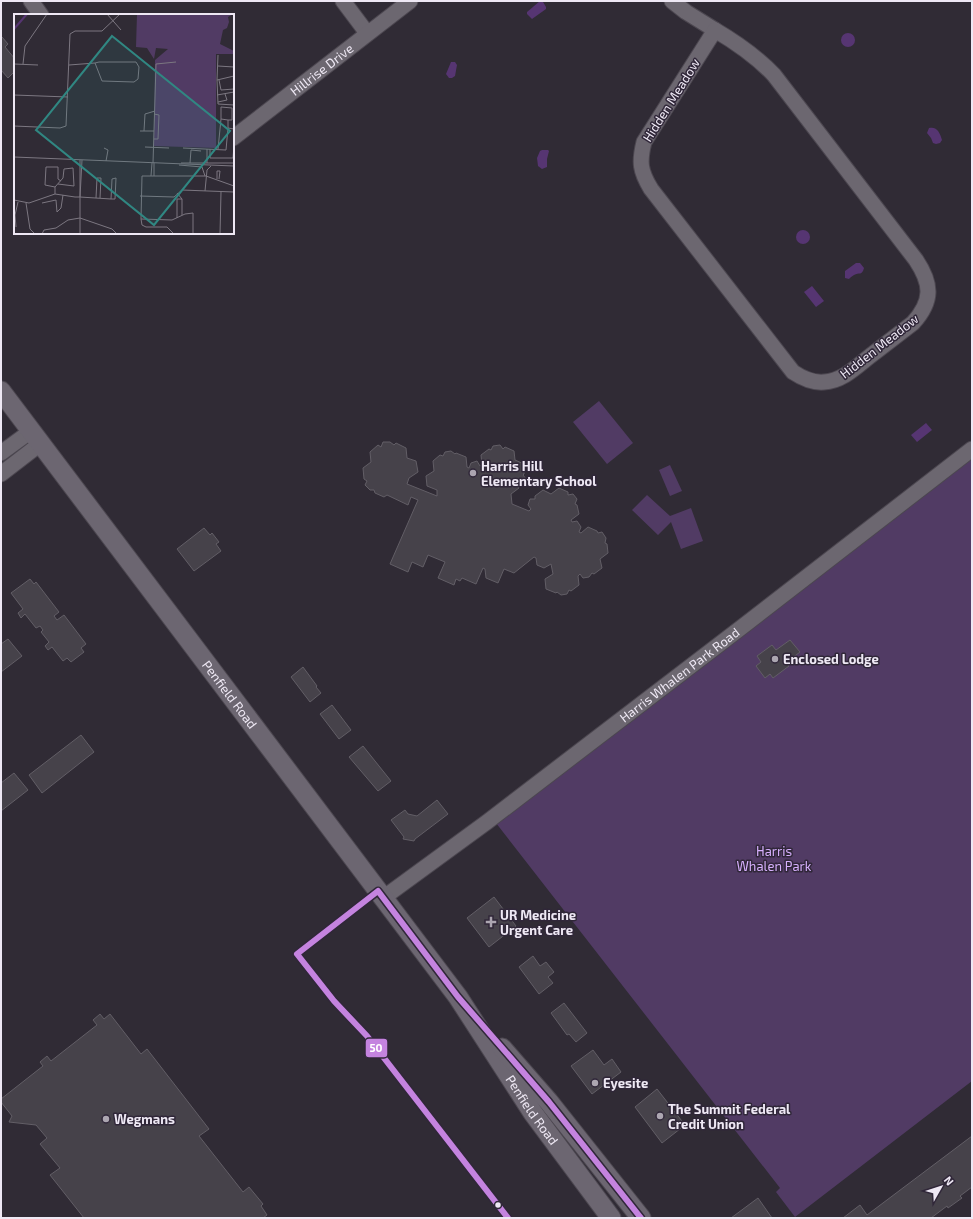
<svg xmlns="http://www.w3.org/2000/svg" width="973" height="1219" font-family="'Exo 2',sans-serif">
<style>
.green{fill:#513b64}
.water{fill:#563572}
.building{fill:#46424a;stroke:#625e66}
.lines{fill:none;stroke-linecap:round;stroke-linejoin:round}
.minor-casing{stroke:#4c4750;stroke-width:17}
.major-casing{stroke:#4c4750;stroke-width:21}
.minor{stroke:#6c6770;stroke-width:15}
.major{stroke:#6c6671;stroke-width:19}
.bus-1-casing{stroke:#302739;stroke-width:9}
.bus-1{stroke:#c483df;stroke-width:6}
.poi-dot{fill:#aca6b1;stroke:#302739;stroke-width:1.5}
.bus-dot{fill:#eee8f4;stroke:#302739;stroke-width:1.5}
.labels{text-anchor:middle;stroke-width:3;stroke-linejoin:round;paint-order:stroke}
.street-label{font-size:13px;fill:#eee8f4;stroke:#302739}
.poi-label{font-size:13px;font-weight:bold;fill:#eee8f4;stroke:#302739;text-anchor:start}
.park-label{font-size:13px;fill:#d7b0fe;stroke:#302739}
.inset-river{fill:none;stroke:#563572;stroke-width:2}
.inset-road{fill:none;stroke:#7c7781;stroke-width:1}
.view{fill:#308782;fill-opacity:0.15;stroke:#308782;stroke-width:2}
.inset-edge{fill:none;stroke:#eee8f4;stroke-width:2}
.line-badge{stroke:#302739;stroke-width:1.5}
.badge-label{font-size:11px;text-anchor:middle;font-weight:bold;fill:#fff}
</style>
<rect width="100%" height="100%" fill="#302b35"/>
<g class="green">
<path d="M599 401 633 443 607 464 573 422Z"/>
<path d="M972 456V1081L795 1217 776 1192 780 1188 496 823Z"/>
<path d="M670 465 682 491 670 496 659 470Z"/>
<path d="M647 495 670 516 691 508 703 541 681 549 671 522 658 535 632 510Z"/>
</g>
<g class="water">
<path d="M540 1 543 2 546 7V9L532 19 527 14V12Z"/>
<circle cx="848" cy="40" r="7"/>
<path d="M451 62H455L457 65 455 76 452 78H449L446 74Z"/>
<path d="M929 128C937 126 940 133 942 140L940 143 936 144 933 143 931 138 927 133Z"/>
<path d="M542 150H548L549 151 547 159V167L542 169 538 166 537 158 540 151Z"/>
<circle cx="803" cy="237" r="7"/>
<path d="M856 263H860L864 268C862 276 859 272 854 275 852 276 850 278 849 279L845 278V271Z"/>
<path d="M812 286 824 301 816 307 804 292Z"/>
<path d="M926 423 932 430 917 442 911 435Z"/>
</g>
<g class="building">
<path d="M2 37 8 44 5 47 15 59V71L8 78 1 70V38Z"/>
<path d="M383 442H390L394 445 396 443 406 448 407 458 416 461 418 472 409 478 407 484 437 496V490L427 486 426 476 434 471 433 461 440 455 443 456 445 452 451 451 455 454 456 453 466 457 467 467 469 468 471 463 477 461 480 466 482 465 481 455 489 449 491 450 493 446 500 445 503 449 505 447 514 451 515 460 524 464V474L523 475 526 479 524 485 518 486 519 488 511 494 512 504 529 511 531 509 528 505 530 499H535V496L543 490 551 494 559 488 568 492V495L573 494 577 499 575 504 577 505 579 514 571 520 572 522 577 521 581 527 579 532 581 533 588 527 597 531 598 533 602 532 606 538 605 543 607 544 608 553 600 559 602 568 594 574 592 573 589 577 583 578 580 574 578 576 579 585 571 591 569 590 567 594 561 595 557 592 556 593 546 589 545 579 553 574 551 564 544 568 537 565 536 558 534 557 514 573 504 569 498 583 486 578 485 569 483 568 476 584 462 578 460 581 456 579 454 585 438 578 445 562 428 555 423 567 412 562 408 572 390 564 418 500 411 497 408 505 387 495 384 497 375 493 374 490H370L365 485 367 481 364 479 363 468 371 462 370 452 378 445 381 447Z"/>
<path d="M204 528 210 535 212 533 219 542 216 544 221 551 194 571 177 549Z"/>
<path d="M30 579 34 584 36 582 59 612 54 616 57 620 64 615 86 644 81 648 84 652 71 662 67 658 63 661 52 647 48 650 45 646 49 642 41 632 43 630 40 626 36 628 25 614 21 618 18 613 23 609 11 593Z"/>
<path d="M8 639 22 656 1 672V644Z"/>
<path d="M790 640 800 652 786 663 789 666 773 678 770 674 765 678 756 666 761 662 757 656 772 645 776 650Z"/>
<path d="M303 667 317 686 316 687 321 693 310 702 291 677Z"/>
<path d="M332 705 351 730 339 739 320 714Z"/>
<path d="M81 735 94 752 42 793 29 775Z"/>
<path d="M363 746 391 781 378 791 349 757Z"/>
<path d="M14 773 28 790 1 811V783Z"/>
<path d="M437 800 448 814 415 839 414 841 403 839 404 837 391 820 405 810 408 814 417 816Z"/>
<path d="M494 897 516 926 489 947 467 918Z"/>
<path d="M533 956 540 966 546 962 554 972 548 977 553 983 539 994 519 967Z"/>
<path d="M564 1003 587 1033 576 1042 569 1034 567 1035 551 1013Z"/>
<path d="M100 1014 104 1019 110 1014 141 1054 147 1049 209 1129 199 1136 243 1192 249 1187 263 1204 261 1206 267 1215 263 1218H84L50 1175 60 1168 40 1144 47 1138 36 1125 9 1122 12 1116 1 1102V1099L43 1066 40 1062 47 1056 51 1061 97 1025 93 1020Z"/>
<path d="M593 1050 604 1065 612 1059 621 1072 592 1094 571 1066Z"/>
<path d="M657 1089 685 1125 662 1143 635 1107Z"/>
<path d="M972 1136V1187L960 1196 962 1198 948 1208 947 1206 931 1218H843L860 1205 867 1215Z"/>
<path d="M758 1198 772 1218H731Z"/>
</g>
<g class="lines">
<defs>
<g id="minor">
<path d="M31 1 41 15"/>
<path d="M343 1 367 33"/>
<path d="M672 1 686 12 715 30"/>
<path d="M715 30C737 43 756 56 774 75L916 260C932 284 933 301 913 323 900 333 887 343 874 353 859 364 844 381 824 382 813 383 802 378 793 372L651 189C640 171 639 162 644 142Z"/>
<path id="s1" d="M233 138 410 1"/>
<path d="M1 453 31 431"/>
<path d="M1 474 40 444"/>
<path id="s2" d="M383 898 487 822 742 627 972 449"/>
</g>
<g id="major">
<path id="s3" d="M1 391 458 997 533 1113 611 1218"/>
<path d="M502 1048 549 1102 641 1218"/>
</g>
</defs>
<use href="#minor" class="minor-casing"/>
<use href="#major" class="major-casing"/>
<use href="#minor" class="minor"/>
<use href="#major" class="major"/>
<defs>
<path id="bus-1" d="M508 1218 367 1036 334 1001 297 954 378 891 458 997 549 1102 641 1218"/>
</defs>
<use href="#bus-1" class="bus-1-casing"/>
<use href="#bus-1" class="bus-1"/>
</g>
<g class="poi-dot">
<circle cx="473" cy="473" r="4"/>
<circle cx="775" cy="659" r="4"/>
<path d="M489 916h4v4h4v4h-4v4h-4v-4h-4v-4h4z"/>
<circle cx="595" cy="1083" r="4"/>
<circle cx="660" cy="1116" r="4"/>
<circle cx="106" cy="1119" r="4"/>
</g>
<circle class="bus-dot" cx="498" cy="1205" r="3.5"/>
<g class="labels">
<g class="street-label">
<text dy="5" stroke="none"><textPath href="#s1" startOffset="112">Hillrise Drive</textPath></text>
<text transform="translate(671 100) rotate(-58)" y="5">Hidden Meadow</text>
<text transform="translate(879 346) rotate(-38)" y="5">Hidden Meadow</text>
<text dy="5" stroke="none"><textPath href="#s2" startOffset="371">Harris Whalen Park Road</textPath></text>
<text dy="5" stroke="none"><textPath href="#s3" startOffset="380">Penfield Road</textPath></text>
<text dy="5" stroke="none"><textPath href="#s3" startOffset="894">Penfield Road</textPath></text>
</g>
<g class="poi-label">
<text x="481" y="471">Harris Hill<tspan x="481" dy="15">Elementary School</tspan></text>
<text x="783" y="664">Enclosed Lodge</text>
<text x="500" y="920">UR Medicine<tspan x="500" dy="15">Urgent Care</tspan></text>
<text x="603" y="1088">Eyesite</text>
<text x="668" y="1114">The Summit Federal<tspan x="668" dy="15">Credit Union</tspan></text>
<text x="114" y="1124">Wegmans</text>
</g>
<g class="park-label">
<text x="774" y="856">Harris<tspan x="774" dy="15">Whalen Park</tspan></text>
</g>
</g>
<g transform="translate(14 14)">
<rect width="220" height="220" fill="#302b35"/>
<path d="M123 0H219L214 3 215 8 213 14 209 16 206 30 220 37V40H202V134L140 132 141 46 154 35 142 34 140 45 133 34 122 33Z" fill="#513b64"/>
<path class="inset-river" d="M0 15 13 0"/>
<path class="inset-road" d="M93 0 107 16M204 41 203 66 220 62M85 48H122L125 53 124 65 120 68 88 67 81 49ZM0 50 24 51M9 50 11 32 33 0M55 51 81 49M204 52 220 53M203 66 204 90 220 91M205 66 207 76 220 75M0 81 54 83M203 81 220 78M204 88 213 86 211 80M0 112 46 114 52 112 56 20 61 17H88L106 0M214 114V106L207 105V93L218 94V106H214M126 117H140M130 117 131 100 141 97M140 125H144L145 101 140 100M131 133 155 134M90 134 94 136 92 147M169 134 212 136 214 114 220 115M196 135V144H220M204 135 207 105M0 143 220 152M219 144 220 131M139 149 142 50 162 48M167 149H220M176 149 177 136 187 137M193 149V135M165 151 188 153 191 162M137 162 138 149M140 162V149M203 165V157H206L205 165M41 173 31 171 32 153H44V165L47 167M191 177 193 156 197 152M163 179 168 185V201M41 180V173L49 164 50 155 59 154 60 172 44 170M126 182 160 183 168 176 220 178M66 183 68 146M82 184 83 164H87L86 184M0 186 15 189 41 180 61 183H66L97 185H101L102 164 98 165 97 185M12 189 16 215 21 220M28 189 42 186 43 198 47 194 49 181M163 204V185H168M127 205 128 211 132 213H153L160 220M2 213 1 201 4 188M28 220 30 216 42 214 54 206 66 204 98 215 103 220M66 220V146M179 220V199L171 200 158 206 127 205 128 162H192L220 172M206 220 207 178"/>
<path class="view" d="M98 22 216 117 140 211 22 116Z"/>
<rect width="220" height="220" class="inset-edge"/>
</g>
<rect class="line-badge" x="365" y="1038" width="23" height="20" rx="4" fill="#c483df"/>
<g class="badge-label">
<text x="376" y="1052">50</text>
</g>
<rect width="973" height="1219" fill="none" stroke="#eee8f4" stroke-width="4"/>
<g transform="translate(941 1187) rotate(51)" stroke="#302739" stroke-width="3" paint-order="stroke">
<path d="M0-3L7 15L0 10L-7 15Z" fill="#eee8f4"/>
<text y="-6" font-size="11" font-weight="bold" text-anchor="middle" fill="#eee8f4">N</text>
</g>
</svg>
